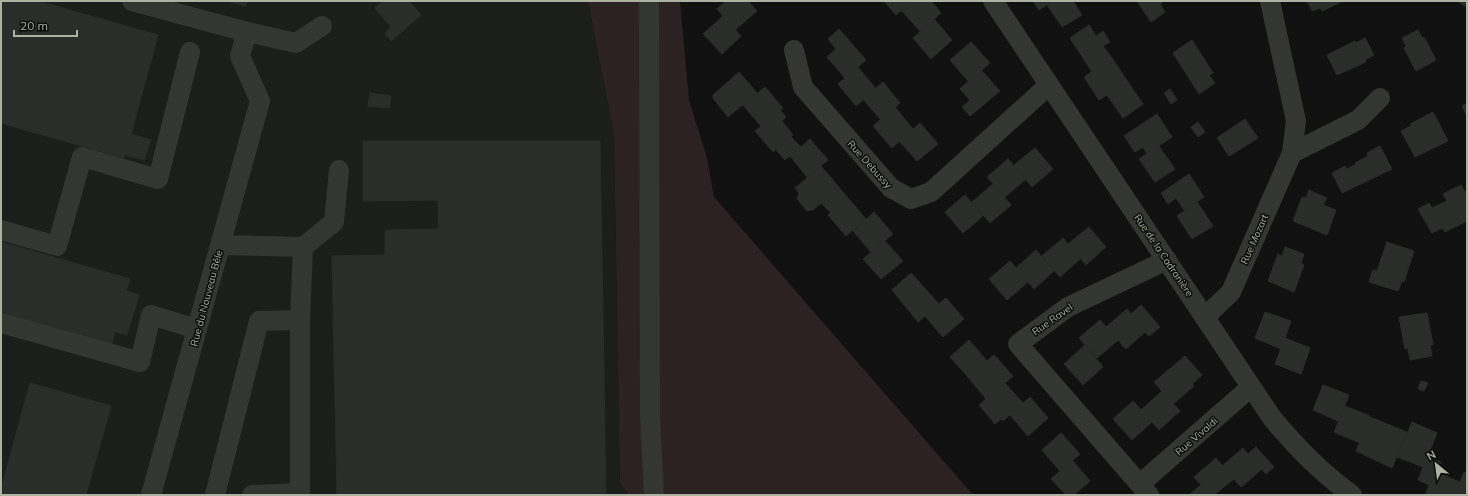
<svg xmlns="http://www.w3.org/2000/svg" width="1468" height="496" viewBox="0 0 1468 496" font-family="Mulish,sans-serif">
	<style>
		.built { fill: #1c1e1c }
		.green { fill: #2c2224 }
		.building { fill: #2b2d2a; stroke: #2b2d2a }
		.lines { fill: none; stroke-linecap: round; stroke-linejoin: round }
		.minor { stroke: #333631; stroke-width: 20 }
		.labels { text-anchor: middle; stroke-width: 3; stroke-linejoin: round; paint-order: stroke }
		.street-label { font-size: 10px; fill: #abb2a0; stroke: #0b0c0b }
	</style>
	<rect width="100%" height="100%" fill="#101110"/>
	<path class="built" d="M1 1H588L614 135 620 483 629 495H1Z"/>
	<path class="green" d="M588 1H680L689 100 707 158 714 197 973 495H629L620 483 614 135Z"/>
	<path class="building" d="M1 1H38L158 35 131 134 151 140 144 160 125 155 124 158 1 123Z
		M227 1H247L246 6Z
		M382 1H409L421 15 391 41 385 33 391 27 375 8Z
		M726 1H748L757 11 735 30 717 9Z
		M884 1H913L896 15Z
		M913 1H931L941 13 920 31 902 11Z
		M1033 1H1053L1039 10Z
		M1053 1H1073L1082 15 1062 27 1047 5Z
		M1137 1H1164L1160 4 1165 12 1151 22Z
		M1307 1H1343L1322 11 1320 8 1312 11Z
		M1458 1H1467V8Z
		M723 16 741 36 722 54 703 34Z
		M934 19 952 40 931 59 913 38Z
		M1089 25 1096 36 1103 31 1110 42 1103 46 1112 58 1092 72 1070 38Z
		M839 29 866 60 845 78 827 57 836 49 828 39Z
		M1418 30 1422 38 1424 37 1436 60 1416 71 1404 48 1406 46 1402 38Z
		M1365 38 1374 55 1365 60 1366 62 1337 75 1327 55 1355 41 1356 43Z
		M1192 40 1213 73 1209 75 1215 83 1199 94 1173 53Z
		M971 42 990 63 968 81 950 60Z
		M1112 58 1128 82 1099 100 1084 77Z
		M858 67 876 89 856 106 838 84Z
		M981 70 1000 91 970 116 962 107 970 100 960 89Z
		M739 72 757 93 728 117 713 98V95Z
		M883 82 900 103 881 120 863 99Z
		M1128 82 1143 104 1123 118 1107 95Z
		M765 87 783 108 761 126 743 105Z
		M1170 89 1177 100 1171 104 1164 93Z
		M370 93 391 96 389 108 368 106Z
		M1467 103V116L1462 106Z
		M895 107 913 129 892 148 873 126Z
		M780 110 786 117 782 121 793 135 773 152 755 131Z
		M1433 112 1448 141 1415 157 1401 131 1411 126 1410 124Z
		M1157 114 1172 137 1147 154 1143 147 1135 152 1124 136Z
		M1245 119 1258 138 1229 156 1217 138Z
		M1198 122 1205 132 1198 137 1191 127Z
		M920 123 938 144 917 161 899 141Z
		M791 137 801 147 810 139 828 160 807 177 790 156 785 160 776 150Z
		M363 141H600L606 493 517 495H337L332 256 385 255V230L439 229 438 200 363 201Z
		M1159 146 1175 169 1155 182 1139 159Z
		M1380 146 1392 169 1342 193 1332 173 1345 166 1347 169 1356 164 1355 163 1368 156 1367 153Z
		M1035 148 1053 169 1032 187 1014 165Z
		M1008 159 1026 179 1005 197 987 177Z
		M821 166 848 198 831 213 821 203 813 210 807 211 797 199 799 193 795 188Z
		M1189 174 1204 197 1184 210 1176 198 1168 204 1161 193Z
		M993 184 1011 205 990 223 972 202Z
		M1461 185 1465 192H1467V221L1445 232 1442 228 1432 233 1418 209 1429 203 1432 208 1447 201 1443 194Z
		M1309 190 1327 198 1323 205 1336 210 1327 235 1293 221 1302 197 1306 198Z
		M965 195 983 216 963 233 945 212Z
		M848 198 866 219 846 236 828 215Z
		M1197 202 1213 226 1192 239 1177 216Z
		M874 212 893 234 871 252 853 231Z
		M1089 227 1106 247 1086 265 1068 244Z
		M1063 238 1080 259 1060 277 1042 256Z
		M885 241 903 261 881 279 863 259Z
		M1 242 130 279 126 291 139 295 127 335 115 332 112 344 1 313Z
		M1387 242 1414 251 1404 282 1402 281 1398 291 1369 282 1373 270 1377 271Z
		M1285 247 1304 254 1301 263 1304 265 1294 292 1268 281 1278 254 1282 256Z
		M1036 250 1054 271 1034 289 1016 268Z
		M1010 261 1028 282 1007 300 989 279Z
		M911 273 939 304 918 322 892 290Z
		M946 298 964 319 943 337 925 316Z
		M1141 305 1160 327 1149 336 1145 332 1126 349 1106 327 1127 309 1131 314Z
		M1265 312 1291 321 1281 349 1255 338Z
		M1427 313 1433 344 1430 345 1432 356 1410 360 1408 348 1405 349 1399 317Z
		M1100 320 1118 340 1097 358 1079 338Z
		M1285 338 1310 348 1301 374 1275 364Z
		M969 340 987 361 968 377 950 357Z
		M1085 345 1103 367 1083 385 1064 364Z
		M994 355 1013 376 986 399 968 377Z
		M1185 356 1202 375 1192 384 1194 386 1173 404 1154 382Z
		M1421 381 1428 383 1424 391 1418 389Z
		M30 383 111 406 86 495H1V489Z
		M1005 383 1023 403 1003 421 1001 419 995 424 979 405Z
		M1323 385 1349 395 1338 421 1313 410Z
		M1162 391 1180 411 1159 430 1141 410Z
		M1030 397 1048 418 1028 436 1010 415Z
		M1133 401 1152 422 1132 440 1113 419Z
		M1345 406 1370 416 1360 443 1334 432Z
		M1370 417 1407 432 1392 468 1356 451Z
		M1412 422 1437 433 1423 467 1397 457Z
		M1061 433 1080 454 1060 471 1042 450Z
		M1256 447 1274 467 1266 474 1262 469 1241 487 1222 466 1243 448 1248 454Z
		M1427 457 1441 462 1438 473 1460 482 1455 495H1425L1429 485 1418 480Z
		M1216 458 1234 479 1214 495H1210L1194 477Z
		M1072 460 1090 481 1074 495H1066L1051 479Z
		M1464 472 1467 474V495H1455Z
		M1201 485 1210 495H1189Z"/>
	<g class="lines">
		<path class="minor" d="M132 1 247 32 240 56 260 101 151 495
			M649 1 650 417 654 495
			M993 1 1272 418C1296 447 1321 473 1352 495
			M247 32 296 43 322 26
			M794 50 803 87 891 188 911 199 931 192 1049 85
			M1292 153 1358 120 1380 98
			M1 230 57 246 82 157 158 179 190 52
			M220 245 303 247
			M1205 317 1231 292 1292 153 1296 121 1270 1
			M1 323 140 362 151 315 197 329
			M1140 484 1251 387
			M215 495 259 321 300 320
			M252 495 300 493V320L303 247 334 222 339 170
			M1149 495 1018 344 1068 307 1167 260"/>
	</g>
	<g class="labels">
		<g class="street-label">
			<text transform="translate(870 164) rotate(48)" y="4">Rue Debussy</text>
			<text transform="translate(1254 239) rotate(-66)" y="4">Rue Mozart</text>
			<text transform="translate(1164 255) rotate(56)" y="4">Rue de la Cadranière</text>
			<text transform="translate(206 298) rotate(-75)" y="4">Rue du Nouveau Bêle</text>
			<text transform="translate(1052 319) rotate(-35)" y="4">Rue Ravel</text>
			<text transform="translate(1196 436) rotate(-41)" y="4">Rue Vivaldi</text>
		</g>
	</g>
	<rect width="1468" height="496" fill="none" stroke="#abb2a0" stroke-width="4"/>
	<g transform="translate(1436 464) rotate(331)" stroke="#0b0c0b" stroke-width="3" paint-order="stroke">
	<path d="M0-3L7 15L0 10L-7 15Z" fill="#abb2a0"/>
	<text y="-6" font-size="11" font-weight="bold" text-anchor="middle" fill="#abb2a0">N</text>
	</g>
	<path d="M14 30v6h63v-6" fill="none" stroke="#abb2a0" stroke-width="2"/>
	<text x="20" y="30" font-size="12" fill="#abb2a0" stroke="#0b0c0b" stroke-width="3" paint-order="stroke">20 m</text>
</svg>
